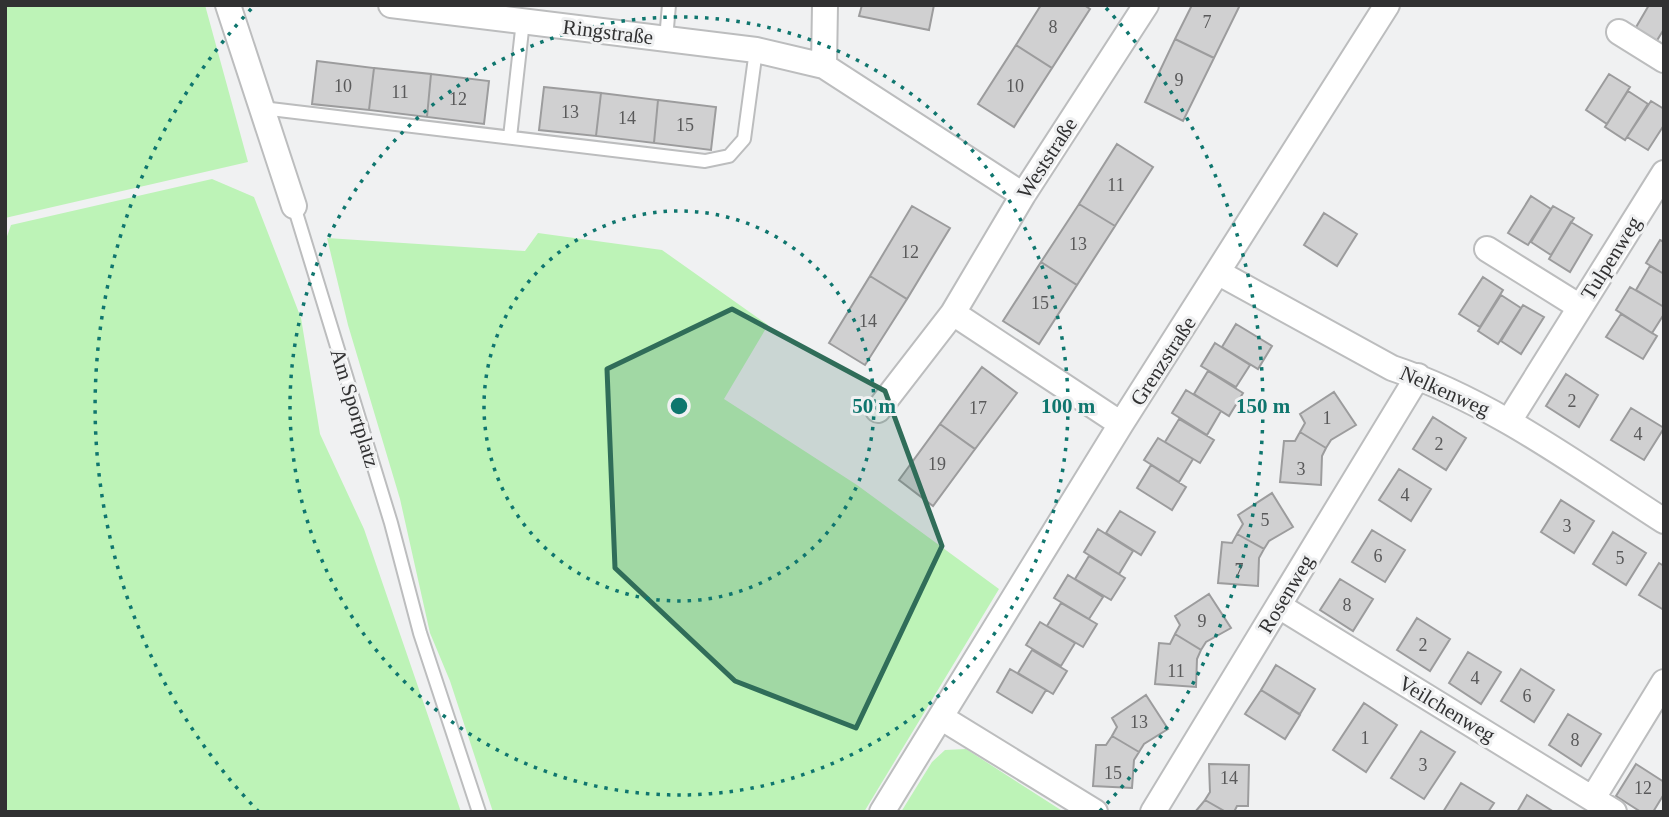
<svg xmlns="http://www.w3.org/2000/svg" width="1669" height="817" viewBox="0 0 1669 817" font-family="'Times New Roman',serif">
	<style>
		.green { fill: #bdf3b7 }
		.building { fill: #d0d0d1; stroke: #9c9c9d; stroke-width: 2 }
		.lines { fill: none; stroke-linecap: round; stroke-linejoin: round }
		.service-casing { stroke: #bcbdbe; stroke-width: 16 }
		.minor-casing { stroke: #bcbdbe; stroke-width: 28 }
		.service { stroke: #fff; stroke-width: 12 }
		.minor { stroke: #fff; stroke-width: 24 }
		.marked { fill: #306d59; fill-opacity: 0.2; stroke: #306d59; stroke-width: 5; stroke-linejoin: round }
		.ring { fill: none; stroke: #0f766e; stroke-width: 3.5; stroke-dasharray: 3.5 7 }
		.labels { text-anchor: middle; stroke-width: 6; stroke-linejoin: round; paint-order: stroke }
		.number-label { font-size: 18px; fill: #59595a }
		.street-label { font-size: 21px; fill: #313132; stroke: #f0f1f2 }
		.centre { fill: #0f766e; stroke: #f0f1f2; stroke-width: 3.5 }
		.ring-label { font-size: 21px; text-anchor: middle; font-weight: bold; fill: #0f766e; stroke: #f0f1f2; stroke-width: 6; stroke-linejoin: round; paint-order: stroke }
	</style>
	<rect width="100%" height="100%" fill="#f0f1f2"/>
	<path class="green" d="M5 5H205L248 162 5 218Z
		M212 179 254 197 301 318 320 434 364 529 461 812H5V242L11 225Z
		M538 233 662 250 768 325 724 399 857 485 999 589 864 812H493L450 681 430 633 400 499 348 325 327 238 525 251Z
		M966 749 1064 812H901L932 762 945 750Z"/>
	<path class="building" d="M862 5H934L929 30 859 16Z
		M1041 5H1084L1090 9 1052 68 1016 45Z
		M1192 5H1240L1214 58 1175 39Z
		M1649 5H1664V29L1656 42 1635 29Z
		M1175 39 1214 58 1183 121 1145 102Z
		M1016 45 1052 68 1014 127 978 104Z
		M317 61 374 68 369 110 312 104Z
		M374 68 431 74 427 117 369 110Z
		M431 74 489 81 484 124 427 117Z
		M1609 74 1630 87 1607 124 1586 110Z
		M544 87 601 93 596 136 539 130Z
		M1628 91 1648 104 1625 140 1605 127Z
		M601 93 658 100 654 143 596 136Z
		M658 100 716 107 711 150 654 143Z
		M1651 101 1664 109V125L1648 150 1627 137Z
		M1117 144 1153 167 1115 226 1079 204Z
		M1531 196 1551 209 1528 245 1508 233Z
		M1079 204 1115 226 1077 285 1041 262Z
		M912 206 950 228 907 299 870 276Z
		M1553 206 1574 218 1551 255 1531 242Z
		M1324 213 1357 234 1337 266 1304 245Z
		M1571 222 1592 235 1570 272 1549 259Z
		M1660 240 1664 242V274L1646 263Z
		M1041 262 1077 285 1039 344 1003 321Z
		M1650 266 1664 274V307L1636 290Z
		M870 276 907 299 865 365 829 343Z
		M1483 277 1503 290 1480 327 1459 314Z
		M1630 287 1664 307V314L1652 333 1616 310Z
		M1501 295 1521 308 1498 344 1478 331Z
		M1523 305 1544 317 1521 354 1501 341Z
		M1621 314 1657 336 1643 359 1606 337Z
		M1236 324 1272 346 1258 369 1222 347Z
		M1215 343 1250 365 1236 387 1201 366Z
		M982 367 1017 393 975 449 940 424Z
		M1208 371 1243 393 1229 416 1194 394Z
		M1566 374 1598 395 1579 427 1546 406Z
		M1186 390 1221 411 1207 435 1172 413Z
		M1334 392 1356 425 1331 440 1326 448 1300 432 1305 423 1300 414Z
		M1631 408 1664 428 1644 460 1611 440Z
		M1433 417 1466 438 1446 470 1413 449Z
		M1179 419 1214 440 1200 463 1165 442Z
		M940 424 975 449 933 506 899 480Z
		M1300 432 1326 448 1322 456 1321 485 1280 482 1284 441H1295Z
		M1158 438 1193 459 1179 482 1144 460Z
		M1151 465 1186 487 1172 510 1137 488Z
		M1399 469 1431 489 1411 521 1379 500Z
		M1272 493 1293 527 1269 541 1264 549 1237 534 1243 524 1238 515Z
		M1561 500 1594 521 1574 553 1541 532Z
		M1120 511 1155 532 1141 555 1106 533Z
		M1098 529 1133 551 1119 574 1084 552Z
		M1372 530 1405 550 1385 582 1352 562Z
		M1613 532 1646 553 1626 585 1593 564Z
		M1237 534 1264 549 1259 558 1258 586 1218 583 1222 542 1232 543Z
		M1089 556 1125 578 1111 600 1075 579Z
		M1659 563 1664 566V610L1639 595Z
		M1068 575 1103 597 1089 619 1054 598Z
		M1340 579 1373 599 1353 631 1320 610Z
		M1209 594 1231 628 1206 642 1201 650 1175 634 1180 625 1175 616Z
		M1061 603 1097 624 1083 647 1047 626Z
		M1417 618 1450 639 1430 671 1397 650Z
		M1040 622 1075 643 1061 666 1026 645Z
		M1175 634 1201 650 1197 659 1196 687 1155 684 1159 643 1170 644Z
		M1032 650 1067 671 1053 694 1018 673Z
		M1468 652 1501 672 1481 704 1449 683Z
		M1276 665 1315 689 1300 714 1261 690Z
		M1010 669 1046 690 1032 713 997 692Z
		M1521 669 1554 690 1534 722 1501 701Z
		M1261 690 1300 715 1285 739 1245 714Z
		M1146 695 1168 729 1144 744 1139 752 1112 736 1117 727 1112 718Z
		M1364 703 1397 725 1366 772 1333 750Z
		M1568 714 1601 734 1581 766 1549 745Z
		M1421 731 1455 752 1424 799 1391 778Z
		M1112 736 1139 752 1134 760 1132 788 1093 786 1096 745H1106Z
		M1209 764 1249 765 1248 806H1237L1234 812H1226L1205 800 1210 792Z
		M1636 764 1664 782V794L1653 812H1641L1616 796Z
		M1461 783 1494 803 1488 812H1443Z
		M1527 795 1554 812H1517Z
		M1205 800 1226 812H1195Z"/>
	<g class="lines">
		<g class="service-casing">
			<path id="service" d="M666 39 669 5
				M262 108 705 161 729 156 744 139 756 50
				M510 137 523 21
				M294 206 391 523 420 633 479 812"/>
		</g>
		<g class="minor-casing">
			<path id="minor" d="M228 5 294 206
				M391 5 756 50 824 66 1023 195
				M1619 32 1664 60
				M824 66 825 5
				M1487 249 1580 307
				M1219 273 1392 368C1491 401 1577 465 1664 521
				M953 313 1121 424
				M878 410 953 313 1023 195 1146 5
				M1509 421 1664 173
				M1279 606 1614 812
				M942 718 1095 812
				M1593 798 1664 682
				M882 812 1121 424 1387 5
				M1153 812 1418 376"/>
		</g>
		<use href="#service" class="service"/>
		<use href="#minor" class="minor"/>
	</g>
	<path class="marked" d="M732 309 885 391 942 546 856 728 735 681 615 568 607 369Z"/>
	<g class="ring">
		<circle cx="679" cy="406" r="195"/>
		<circle cx="679" cy="406" r="389"/>
		<path d="M259 812A584 584 0 0 1 252 8M1106 8A584 584 0 0 1 1099 812"/>
	</g>
	<g class="labels">
		<g class="number-label">
			<text x="1207" y="28">7</text>
			<text x="1053" y="33">8</text>
			<text x="1179" y="86">9</text>
			<text x="343" y="92">10</text>
			<text x="1015" y="92">10</text>
			<text x="400" y="98">11</text>
			<text x="458" y="105">12</text>
			<text x="570" y="118">13</text>
			<text x="627" y="124">14</text>
			<text x="685" y="131">15</text>
			<text x="1116" y="191">11</text>
			<text x="1078" y="250">13</text>
			<text x="910" y="258">12</text>
			<text x="1040" y="309">15</text>
			<text x="868" y="327">14</text>
			<text x="1572" y="407">2</text>
			<text x="978" y="414">17</text>
			<text x="1327" y="424">1</text>
			<text x="1638" y="440">4</text>
			<text x="1439" y="450">2</text>
			<text x="937" y="470">19</text>
			<text x="1301" y="475">3</text>
			<text x="1405" y="501">4</text>
			<text x="1265" y="526">5</text>
			<text x="1567" y="532">3</text>
			<text x="1378" y="562">6</text>
			<text x="1620" y="564">5</text>
			<text x="1239" y="576">7</text>
			<text x="1347" y="611">8</text>
			<text x="1202" y="627">9</text>
			<text x="1423" y="651">2</text>
			<text x="1176" y="677">11</text>
			<text x="1475" y="684">4</text>
			<text x="1527" y="702">6</text>
			<text x="1139" y="728">13</text>
			<text x="1365" y="744">1</text>
			<text x="1575" y="746">8</text>
			<text x="1423" y="771">3</text>
			<text x="1113" y="779">15</text>
			<text x="1229" y="784">14</text>
			<text x="1643" y="794">12</text>
		</g>
		<g class="street-label">
			<text transform="translate(608 32) rotate(7)" y="7">Ringstraße</text>
			<text transform="translate(1047 158) rotate(-57)" y="7">Weststraße</text>
			<text transform="translate(1611 258) rotate(-58)" y="7">Tulpenweg</text>
			<text transform="translate(1163 361) rotate(-57)" y="7">Grenzstraße</text>
			<text transform="translate(1445 391) rotate(24)" y="7">Nelkenweg</text>
			<text transform="translate(355 408) rotate(73)" y="7">Am Sportplatz</text>
			<text transform="translate(1286 594) rotate(-59)" y="7">Rosenweg</text>
			<text transform="translate(1447 709) rotate(31)" y="7">Veilchenweg</text>
		</g>
	</g>
	<circle cx="679" cy="406" r="10" class="centre"/>
	<g class="ring-label">
		<text x="874" y="413">50 m</text>
		<text x="1068" y="413">100 m</text>
		<text x="1263" y="413">150 m</text>
	</g>
	<rect width="1669" height="817" fill="none" stroke="#313132" stroke-width="14"/>
</svg>
